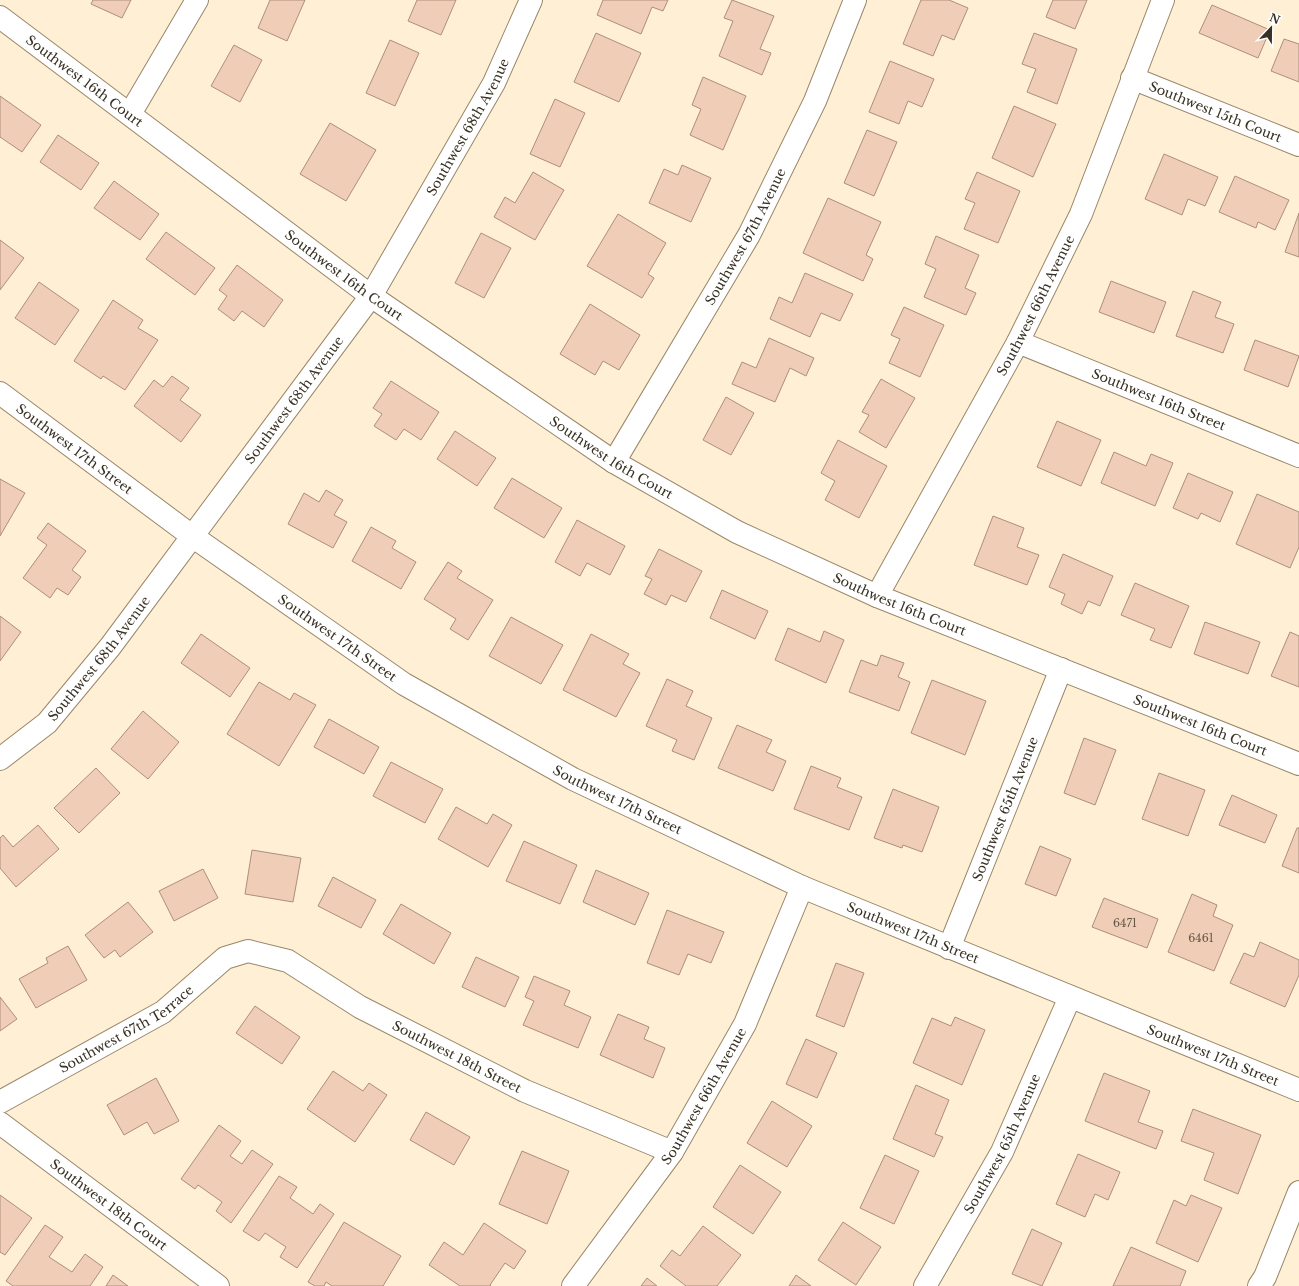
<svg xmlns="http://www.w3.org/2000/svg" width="1299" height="1286" viewBox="0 0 1299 1286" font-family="'Libre Baskerville',serif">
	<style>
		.building { fill: #f0cdb7; stroke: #ae8e7a }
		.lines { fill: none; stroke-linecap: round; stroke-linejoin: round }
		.minor-casing { stroke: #998769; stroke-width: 24 }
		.minor { stroke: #fff; stroke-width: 22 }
		.labels { text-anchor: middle; stroke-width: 3.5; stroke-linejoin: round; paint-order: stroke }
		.number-label { font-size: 11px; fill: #655748 }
		.street-label { font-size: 13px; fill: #373023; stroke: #fff }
	</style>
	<rect width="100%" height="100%" fill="#ffefd4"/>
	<path class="building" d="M93 0H131L122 18 91 4Z
		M270 0H305L287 41 258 28Z
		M417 0H456L441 35 408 21Z
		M603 0H668L663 11 652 7 641 34 597 15Z
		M732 0 774 16 760 49 771 53 762 75 719 56 733 21 724 18Z
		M921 0H949L968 8 954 40 942 35 933 56 903 44Z
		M1053 0H1087L1075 29 1046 17Z
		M1212 5 1270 30 1258 58 1199 33Z
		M596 33 641 53 619 102 574 82Z
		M1034 33 1077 49 1057 104 1027 92 1036 69 1022 64Z
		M1284 39 1299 44V82L1271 71Z
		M390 40 419 53 395 106 366 93Z
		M234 45 262 60 240 102 211 86Z
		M890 61 934 79 922 107 908 101 899 124 869 112Z
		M703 77 746 96 723 150 690 135 701 109 692 105Z
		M0 96 41 125 22 152 0 137Z
		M555 99 585 113 560 167 530 154Z
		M1014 106 1056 124 1033 177 992 158Z
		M330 123 376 150 346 201 300 174Z
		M867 130 897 142 874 196 844 183Z
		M58 135 99 163 81 190 40 162Z
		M1164 154 1218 177 1205 206 1188 199 1182 215 1145 199Z
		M682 165 711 178 691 222 649 203 664 169 678 175Z
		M533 172 564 190 535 240 494 217 505 197 515 203Z
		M977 172 1020 191 998 243 964 229 975 203 965 199Z
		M1235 176 1289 200 1275 230 1258 222 1256 228 1219 212Z
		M114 181 159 214 140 240 94 208Z
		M828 198 881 222 866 255 873 259 863 281 803 253Z
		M1299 213V257L1285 252Z
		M618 214 666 243 648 274 654 278 642 298 587 266Z
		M166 232 215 268 195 295 146 259Z
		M481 233 511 248 484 298 455 283Z
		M936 236 979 255 965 288 976 293 966 315 924 297 936 269 925 264Z
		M0 240 24 258 0 290Z
		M237 265 283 300 264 327 242 311 234 321 218 309 227 296 219 290Z
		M805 273 853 294 840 321 821 313 810 337 770 319 779 297 792 303Z
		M1111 281 1166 302 1154 333 1099 312Z
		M39 282 79 310 55 345 15 318Z
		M1193 291 1221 302 1215 317 1234 324 1223 353 1176 336Z
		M113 300 143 320 138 328 158 340 125 390 103 376 101 379 74 361Z
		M590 304 640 335 619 370 603 361 595 375 560 354Z
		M904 307 944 325 920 377 889 363 900 339 891 335Z
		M769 338 814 358 806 376 790 368 775 402 732 384 742 362 756 368Z
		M1255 340 1299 356 1288 387 1244 370Z
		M172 376 189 388 180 400 201 415 181 442 134 406 154 380 163 387Z
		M881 379 915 398 886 448 859 432 869 415 862 412Z
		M391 381 439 412 421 440 404 429 396 440 374 426 382 414 373 408Z
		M726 397 754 413 731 455 703 440Z
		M1057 421 1101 440 1081 486 1037 467Z
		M455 431 496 458 477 486 437 459Z
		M838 440 887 466 859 518 825 500 835 481 821 473Z
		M1114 452 1146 466 1151 454 1173 463 1155 506 1101 483Z
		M1188 473 1233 492 1220 522 1201 513 1198 519 1173 508Z
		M512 478 562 508 544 538 494 508Z
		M0 479 25 493 0 536Z
		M326 490 343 500 334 515 347 522 333 548 288 524 304 493 319 502Z
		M1257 494 1299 512V547L1290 568 1236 544Z
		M993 516 1024 528 1017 547 1039 555 1027 585 974 565Z
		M577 520 625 546 610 575 587 563 580 576 555 562Z
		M48 523 86 551 72 570 81 577 68 595 57 588 50 598 23 578 47 545 37 538Z
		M371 527 396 541 392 548 416 562 401 589 352 561Z
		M659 549 702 571 686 602 671 595 666 605 644 594 652 579 645 576Z
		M1063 554 1113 576 1100 606 1088 601 1082 614 1061 604 1065 594 1049 587Z
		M448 562 462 571 457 578 493 600 468 640 450 629 456 619 424 599Z
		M1135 583 1189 606 1171 648 1150 640 1155 629 1121 615Z
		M722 590 768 611 755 639 710 618Z
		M0 616 21 632 0 661Z
		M511 617 563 645 541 684 489 656Z
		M1205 622 1260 642 1248 674 1194 654Z
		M788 628 820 642 824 631 844 640 826 683 775 660Z
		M1290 632 1299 636V687L1271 676Z
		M201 634 250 668 230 697 181 663Z
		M591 634 629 654 623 664 640 673 616 717 563 690Z
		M881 655 904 663 898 677 910 682 899 711 849 692 861 660 877 666Z
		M667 679 693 691 686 706 712 718 694 760 672 751 677 740 646 726Z
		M932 680 986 701 965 755 911 733Z
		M259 682 290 700 294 693 316 705 279 766 227 734Z
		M143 711 179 742 148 779 111 749Z
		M329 719 379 747 364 774 314 747Z
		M737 725 772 740 766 752 786 761 773 791 718 768Z
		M1084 738 1116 750 1095 805 1064 793Z
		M391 762 443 789 425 823 373 796Z
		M811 766 841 778 837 787 862 797 849 830 794 809Z
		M96 768 120 793 79 833 54 808Z
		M1159 773 1205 790 1188 836 1142 819Z
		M893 789 939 807 922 852 903 845 902 848 874 838Z
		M1232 795 1277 815 1265 843 1219 825Z
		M456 807 487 824 493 814 512 825 488 867 438 839Z
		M38 825 59 849 16 887 0 868V838L3 835 13 847Z
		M1297 828H1299V873L1282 866Z
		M524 841 577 865 560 904 506 881Z
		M1040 846 1071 859 1056 896 1025 884Z
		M252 850 301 858 293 902 245 894Z
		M203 869 218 898 174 921 159 891Z
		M596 870 649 893 635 925 583 902Z
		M333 877 376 900 361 928 318 906Z
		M1192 894 1217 905 1213 916 1233 925 1214 971 1168 952Z
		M1104 898 1158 919 1147 948 1092 927Z
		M128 902 153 932 120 957 115 950 104 958 85 935Z
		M401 904 451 933 434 964 383 934Z
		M667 910 724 932 711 963 688 954 679 975 647 963Z
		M1260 942 1299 960V975L1285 1007 1230 983 1244 953 1254 957Z
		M68 946 87 980 36 1008 19 979 48 963 46 958Z
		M476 957 519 977 505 1007 462 987Z
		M836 963 864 973 844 1027 816 1016Z
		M534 976 570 991 564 1005 591 1017 578 1048 523 1025 534 1001 525 997Z
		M0 997 17 1019 0 1031Z
		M255 1006 300 1037 282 1064 236 1033Z
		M618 1014 649 1027 644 1039 665 1048 653 1078 600 1055Z
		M955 1017 985 1030 962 1085 913 1063 932 1018 951 1026Z
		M806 1039 837 1053 817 1098 786 1084Z
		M333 1071 363 1091 369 1083 387 1095 355 1142 307 1109Z
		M1104 1073 1150 1091 1138 1122 1163 1131 1156 1149 1085 1121Z
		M156 1078 179 1121 154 1134 147 1122 124 1135 107 1105Z
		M916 1085 949 1100 935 1134 943 1137 934 1157 893 1139Z
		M772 1101 812 1126 787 1167 747 1143Z
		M1193 1109 1261 1135 1238 1194 1204 1180 1214 1153 1181 1141Z
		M426 1112 470 1137 454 1165 410 1140Z
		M219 1125 241 1141 230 1156 242 1164 252 1150 273 1164 231 1223 216 1211 222 1202 198 1185 195 1189 181 1179Z
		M522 1151 569 1171 547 1224 499 1204Z
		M1078 1154 1120 1172 1108 1200 1095 1194 1085 1217 1056 1204Z
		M885 1155 919 1171 894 1224 860 1208Z
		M740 1165 781 1192 753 1234 713 1207Z
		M279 1176 297 1187 290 1198 313 1214 320 1204 334 1214 297 1268 280 1257 286 1247 265 1233 259 1241 243 1231Z
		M0 1195 32 1218 5 1255 0 1252Z
		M1191 1195 1222 1208 1198 1262 1156 1243 1174 1200 1186 1206Z
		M344 1222 401 1256 383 1286H332L326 1282 324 1286H315L308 1282Z
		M843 1222 881 1247 856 1285 818 1260Z
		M484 1223 526 1251 514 1269 505 1263 490 1285 491 1286H460L429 1265 444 1242 463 1255Z
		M45 1225 63 1237 49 1257 72 1272 85 1254 103 1267 90 1286H13L6 1281Z
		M703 1226 741 1255 717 1286H686L660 1266 672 1250 680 1256Z
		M1032 1229 1062 1243 1042 1286 1012 1274Z
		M1131 1247 1186 1271 1180 1286H1113Z
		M113 1275 128 1286H106Z
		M796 1275 811 1286H789Z
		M647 1278 657 1286H641Z"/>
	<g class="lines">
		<g class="minor-casing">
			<g id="minor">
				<path id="s1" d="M0 17 371 296 614 462 737 532 877 596 1299 764"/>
				<path id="s2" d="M1132 78 1299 145"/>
				<path d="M130 114 197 0"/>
				<path id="s3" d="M1018 342 1299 456"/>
				<path id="s4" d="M0 393 192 536 404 684 573 779 802 887 1299 1090"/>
				<path id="s5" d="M614 462 749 235 815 101 855 0"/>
				<path id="s6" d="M877 596 1018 342 1081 214 1163 0"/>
				<path id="s7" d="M0 759 47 723 110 647 371 296 494 83 531 0"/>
				<path id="s8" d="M949 948 1061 669"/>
				<path id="s9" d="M0 1102 163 1012 225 958 248 951 288 961 360 1007 525 1091 672 1152"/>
				<path id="s10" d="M0 1123 218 1286"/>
				<path id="s11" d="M573 1286 672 1152 745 1024 802 887"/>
				<path id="s12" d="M925 1286 1002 1152 1070 997"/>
				<path d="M1259 1286 1265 1277 1299 1192"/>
			</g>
		</g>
		<use href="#minor" class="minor"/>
	</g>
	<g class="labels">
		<g class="number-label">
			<text x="1125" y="927">6471</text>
			<text x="1201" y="942">6461</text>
		</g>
		<g class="street-label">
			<text dy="5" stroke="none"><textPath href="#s1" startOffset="106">Southwest 16th Court</textPath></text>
			<text dy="5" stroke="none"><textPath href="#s2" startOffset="90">Southwest 15th Court</textPath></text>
			<text dy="5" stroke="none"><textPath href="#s7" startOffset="790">Southwest 68th Avenue</textPath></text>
			<text dy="5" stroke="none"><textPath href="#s5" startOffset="261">Southwest 67th Avenue</textPath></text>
			<text dy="5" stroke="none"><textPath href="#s1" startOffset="430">Southwest 16th Court</textPath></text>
			<text dy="5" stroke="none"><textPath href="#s6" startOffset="331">Southwest 66th Avenue</textPath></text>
			<text dy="5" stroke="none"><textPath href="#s3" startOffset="152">Southwest 16th Street</textPath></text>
			<text dy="5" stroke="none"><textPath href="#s7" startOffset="466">Southwest 68th Avenue</textPath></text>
			<text dy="5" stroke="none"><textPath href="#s4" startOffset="93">Southwest 17th Street</textPath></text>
			<text dy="5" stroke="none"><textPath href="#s1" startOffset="754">Southwest 16th Court</textPath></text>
			<text dy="5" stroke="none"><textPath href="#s1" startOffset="1078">Southwest 16th Court</textPath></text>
			<text dy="5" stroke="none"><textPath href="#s4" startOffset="417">Southwest 17th Street</textPath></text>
			<text dy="5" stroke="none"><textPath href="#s7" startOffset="142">Southwest 68th Avenue</textPath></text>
			<text dy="5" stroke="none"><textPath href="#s1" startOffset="1402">Southwest 16th Court</textPath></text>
			<text dy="5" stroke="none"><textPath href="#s4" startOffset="741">Southwest 17th Street</textPath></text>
			<text dy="5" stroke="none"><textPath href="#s8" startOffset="150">Southwest 65th Avenue</textPath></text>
			<text dy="5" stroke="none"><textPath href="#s4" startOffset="1065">Southwest 17th Street</textPath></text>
			<text dy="5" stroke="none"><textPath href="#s9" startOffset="146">Southwest 67th Terrace</textPath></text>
			<text dy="5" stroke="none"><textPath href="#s4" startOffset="1389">Southwest 17th Street</textPath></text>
			<text dy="5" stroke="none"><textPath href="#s9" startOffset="528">Southwest 18th Street</textPath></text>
			<text dy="5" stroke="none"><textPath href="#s11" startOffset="231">Southwest 66th Avenue</textPath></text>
			<text dy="5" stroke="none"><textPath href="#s12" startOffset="162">Southwest 65th Avenue</textPath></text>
			<text dy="5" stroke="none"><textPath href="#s10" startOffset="136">Southwest 18th Court</textPath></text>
		</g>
	</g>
	<g transform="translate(1271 28) rotate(22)" stroke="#ffffff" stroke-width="3" paint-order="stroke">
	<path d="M0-3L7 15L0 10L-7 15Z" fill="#373023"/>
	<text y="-6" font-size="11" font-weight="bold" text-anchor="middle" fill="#373023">N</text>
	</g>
</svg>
